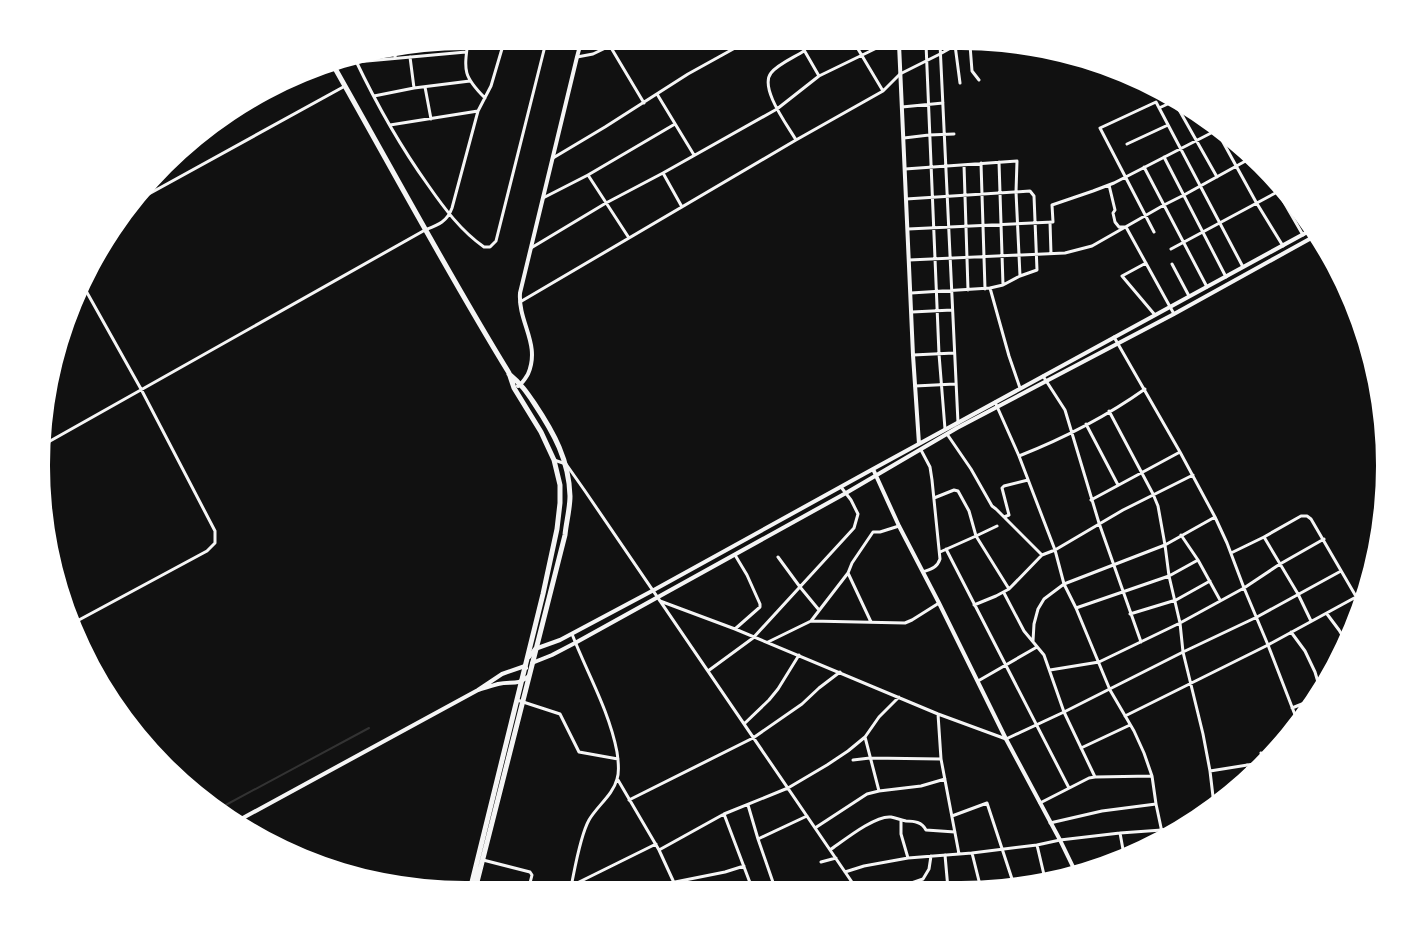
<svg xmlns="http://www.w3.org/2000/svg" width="1426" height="931" viewBox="0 0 1426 931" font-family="'Noto Sans',sans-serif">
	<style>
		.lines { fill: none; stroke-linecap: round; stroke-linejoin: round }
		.stream { stroke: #333; stroke-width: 2 }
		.minor { stroke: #f5f5f5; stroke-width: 3 }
		.tertiary { stroke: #f5f5f5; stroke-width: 4 }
		.primary { stroke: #f5f5f5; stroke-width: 5 }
	</style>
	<rect width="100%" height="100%" fill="#111"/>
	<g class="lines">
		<path class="stream" d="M222 807 369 728"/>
		<path class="minor" d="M468 41C464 71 463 76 485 98
			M800 43 819 76
			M855 44 883 91
			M926 44 939 354 945 429
			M940 44 958 423
			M955 45 960 83
			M970 45 972 71 979 80
			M610 46 644 103
			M395 53V58
			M410 57 414 88
			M577 57 593 54 618 42
			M355 59C376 103 400 146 428 185 444 208 461 231 484 247H490L496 241 546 42
			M356 62 466 52
			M425 87 431 119
			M657 94 694 155
			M374 96 414 88 470 81
			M902 107 943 103
			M1159 108 1170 103
			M1178 108 1217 177
			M390 125 478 111
			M1218 133 1256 202 1283 246
			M904 138 929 135 954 134
			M796 140C788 126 759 88 771 73 778 64 795 57 804 51
			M1127 144 1168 125
			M1164 157 1226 277
			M553 158 605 127 688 74 735 48 740 43
			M999 162 1003 285
			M981 163 985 289
			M964 165 968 290
			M1144 167 1207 287
			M905 169 1017 161 1016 192 1020 276
			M663 173 682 207
			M588 175 629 238
			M1270 178 1303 235
			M1109 185 1115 210 1113 213 1115 222 1119 227H1126L1174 314
			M543 198 588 175 675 124
			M906 199 1030 191 1034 196 1037 270 1020 276 1003 285 990 288 911 293
			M136 201 345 86
			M1050 222 1051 254
			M908 229 1053 222 1052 205 1093 191 1114 183 1215 131
			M1154 232 1100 128 1156 102 1243 267
			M531 248 606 203 663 173 777 109 819 76 885 44
			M1171 249 1281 190
			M909 260 1065 253 1092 246 1164 205 1184 195 1251 158
			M1146 263 1122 276 1155 315
			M1172 264 1189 296
			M990 288 1009 356 1020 388
			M520 302 796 140 883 91 900 74 940 54 956 45
			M912 312 952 310
			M1114 337 1180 452 1215 517 1227 543 1244 588 1268 645 1297 720
			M913 355 954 353
			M1043 376 1065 410 1099 523 1141 642
			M915 386 955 384
			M995 402 1019 456 1055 550 1064 584 1076 608 1110 690 1134 731 1144 753 1152 776 1156 804 1163 837
			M1109 411 1153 494 1158 506 1165 545 1169 576 1180 623 1183 652 1203 734 1210 771 1214 805
			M1086 424 1118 485
			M947 434 971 469 992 506 996 509 1042 555
			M43 445 425 230C438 225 447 222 452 208L478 111 491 86 504 42
			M921 450 930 467 932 480 940 559C937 568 931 569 923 572
			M1019 456C1062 439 1107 416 1145 389
			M554 460 566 464 585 491 856 888
			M934 498 954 490 958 491 969 511 976 536 1009 589
			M1091 500 1180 452
			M1004 517 1009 515 1002 488 1004 486 1028 480
			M1181 535 1198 560 1220 600
			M1264 537 1298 594 1311 621
			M946 549 1069 788
			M940 552 976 536 997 526
			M1231 553 1264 537 1301 516H1307L1311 519 1361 605
			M735 555 747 575 760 604V607L735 629
			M778 557 800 587 819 610
			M848 573 871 622
			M1004 593 1024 631 1044 655 1064 712 1095 777
			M660 601 735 629 938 714 1006 739 1064 712 1183 652 1257 617 1341 571
			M974 605 996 596 1009 589 1042 555 1055 550 1123 510 1193 475
			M1076 608 1169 576 1198 560
			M1130 614 1176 600 1210 581
			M1327 614 1339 630 1345 640
			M77 621 207 551 215 543V531L141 389 85 289
			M811 621 848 573 852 563 873 532H880L899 526
			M1291 632 1305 651 1315 672 1320 689
			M1033 641 1034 624 1038 609 1044 599 1064 584 1165 545 1215 517
			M768 642 811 621 905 623 912 620 939 603
			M1050 670 1099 662 1180 623 1244 588 1280 564 1324 539
			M708 671 753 638 854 528 858 514 851 500 841 487
			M978 681 1037 647
			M517 700 560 714 579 752 618 759
			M1292 708 1312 700
			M938 714 941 759 959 854
			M1125 716 1268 645 1356 597
			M744 724 769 700 778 689 799 655
			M865 737 879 791
			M1081 748 1130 725
			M1261 753 1264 760
			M853 760 870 758 941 759
			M1247 765 1249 774
			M1210 771 1260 763
			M618 780 659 850 676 887
			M629 800 753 738 802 704 819 688 840 672
			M1040 803 1089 778 1095 777 1152 776
			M748 805 758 839 775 888
			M724 814 752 888
			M952 816 987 803 1014 885
			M901 820V834L908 858
			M1050 823 1102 811 1156 804
			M815 828 867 794 879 791 921 786 945 779
			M1120 833 1124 855
			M758 839 807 816
			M1037 845 1045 879
			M659 850 724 814 788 788 827 765 848 751 865 737 879 717 899 697
			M830 850C843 841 875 815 891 817 896 818 901 820 906 821 914 821 922 822 926 830L955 832
			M972 853 981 889
			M945 855 948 889
			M483 860 530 872 532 875 529 887
			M821 862 836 858
			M845 872 864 866 908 858 972 853 1037 845 1060 840 1120 833 1176 829
			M675 882 725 872 744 866
			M571 886 656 844
			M571 887C575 868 580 836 589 820 597 806 613 795 617 779 620 771 618 760 617 752 609 710 587 673 572 634
			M727 888 750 882
			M846 888 854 885
			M897 888 923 879 929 869 931 856"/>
		<path class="tertiary" d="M899 44 913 355 919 444
			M518 386C523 383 525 379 528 374 541 344 518 323 520 293L577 57 581 42
			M873 469 899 526 939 603 1006 739 1060 840 1076 873
			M529 657 535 649 560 640 652 591 873 469 1311 230
			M532 663 552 655 575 643 846 493 957 428 1174 314 1315 236
			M478 690C484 688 491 686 498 684 512 681 517 686 529 676
			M241 819 478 690 502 674 525 666 526 668"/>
		<path class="primary" d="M332 63C391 167 447 272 509 373L514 388 541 432 554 460 560 485V503L557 529 543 594 471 886
			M476 886 565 535C566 523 570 509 570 496 569 460 554 433 534 403 526 391 521 384 509 374"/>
	</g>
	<path d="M0 0H1426V931H0ZM465 50H961A415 415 0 0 1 1376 465V466A415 415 0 0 1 961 881H465A415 415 0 0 1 50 466V465A415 415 0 0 1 465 50Z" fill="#fff" fill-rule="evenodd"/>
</svg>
